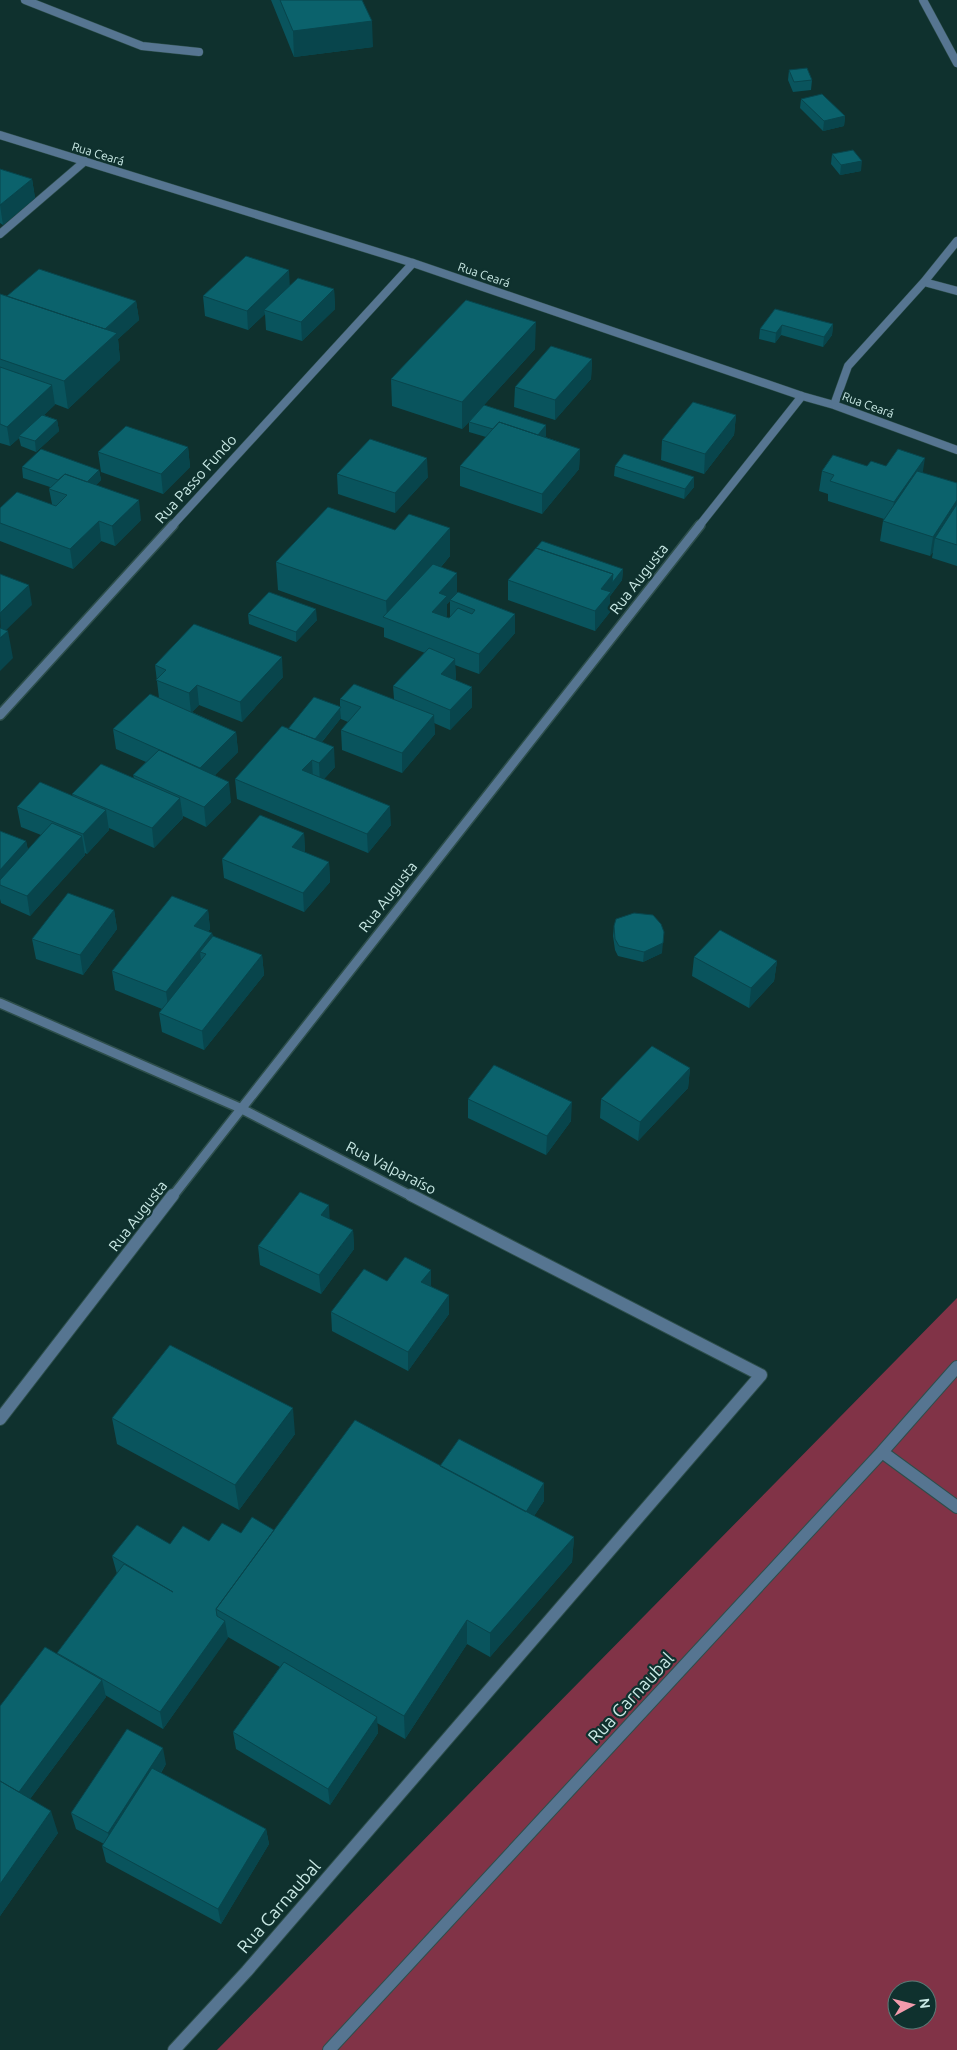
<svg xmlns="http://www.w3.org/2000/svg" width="957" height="2050" viewBox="0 0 957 2050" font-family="Ubuntu,sans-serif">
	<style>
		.green { fill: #813347; fill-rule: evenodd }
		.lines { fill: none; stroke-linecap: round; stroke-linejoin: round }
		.service-casing { stroke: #2d4e4b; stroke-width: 9 }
		.minor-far2-casing { stroke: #2d4e4b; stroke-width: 9 }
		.minor-far1-casing { stroke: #2d4e4b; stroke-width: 12 }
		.minor-casing { stroke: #2d4e4b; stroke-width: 14 }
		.service { stroke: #567591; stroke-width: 8 }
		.minor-far2 { stroke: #567591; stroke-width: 8 }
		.minor-far1 { stroke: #567591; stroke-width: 9 }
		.minor { stroke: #567591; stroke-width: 12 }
		.wall { fill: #09545d; fill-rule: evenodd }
		.shaded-wall { fill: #08454c }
		.building { fill: #0b626c; stroke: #08454c }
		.labels { text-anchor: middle; stroke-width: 4.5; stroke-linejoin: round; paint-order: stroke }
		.far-street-label { font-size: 12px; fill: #c9e9e5; stroke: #0f312e }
		.street-label { font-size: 15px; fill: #c9e9e5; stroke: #0f312e }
		.near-street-label { font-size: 18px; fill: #c9e9e5; stroke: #0f312e }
	</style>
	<rect width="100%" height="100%" fill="#0f312e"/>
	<path class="green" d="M957 1298V2050H217ZM897 1990H927V2020H897Z"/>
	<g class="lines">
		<g class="service-casing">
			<path id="service" d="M25 0 142 46 199 52
				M923 0 957 63"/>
		</g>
		<g class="minor-far2-casing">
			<path id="minor-far2" d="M0 135 413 263 802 396 834 405 957 450
				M0 234 85 161
				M924 282 957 291
				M834 405 848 366 924 282 957 241
				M172 526 413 263
				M699 526 802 396"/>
		</g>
		<g class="minor-far1-casing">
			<path id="minor-far1" d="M0 715 173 525
				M0 1003 240 1108 413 1197
				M172 1197 700 525"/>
		</g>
		<g class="minor-casing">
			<path id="minor" d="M0 1419 173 1195
				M882 1452 957 1507
				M174 2050 247 1971 761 1375 411 1195
				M329 2050 882 1452 957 1367"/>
		</g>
		<use href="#service" class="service"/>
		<use href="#minor-far2" class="minor-far2"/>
		<use href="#minor-far1" class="minor-far1"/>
		<use href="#minor" class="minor"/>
	</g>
	<path class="wall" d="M271 0H362L373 47 294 57Z
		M789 70 812 80 811 90 793 92 788 80Z
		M801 99 845 116 844 126 823 131 800 108Z
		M832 154 861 171 840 175 831 164Z
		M0 169 32 179 35 198 3 225 0 223Z
		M290 285 334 289 335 309 302 341 266 330 265 314 248 330 205 316 203 296Z
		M0 294 7 296 136 301 139 320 118 339 120 360 68 409 55 404 44 415 57 420 59 431 36 452 21 446 19 438 10 446 0 443Z
		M775 309 833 324 832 335 823 347 781 335 775 343 759 339 760 329Z
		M535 349 484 405 546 425V436L545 437 580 449 579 469 542 514 460 486V466L486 437 469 432V422L462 429 392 406 391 379Z
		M592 359 591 379 555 420 514 407 515 387Z
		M736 415 734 435 704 474 661 460 662 440Z
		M188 447 190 467 163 494 101 472 98 452Z
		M615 466 694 487 684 499 614 476Z
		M867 466H886L923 473 957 483V566L932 558 933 552 930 556 880 541 883 521 884 519 828 501V494L819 491 822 471Z
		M22 467 99 470 101 480 96 485 141 520 115 546 101 541 73 569 0 541V508L52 504 49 489 50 487 23 478Z
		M337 474 428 477 395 513 338 494Z
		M450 528V556L441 567 457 573V592L515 614V633L479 674 455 665 456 679 455 680 472 687V707L450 730 434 723 435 734 402 773 342 750 341 730 348 722 341 719V718L322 742 335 767 324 779 391 825 368 853 237 799 235 779 288 729 340 707V699H394L393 686 425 653 384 637V628L278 590 276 562 395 530ZM450 601V617L449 618 446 617 447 616V604Z
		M623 569 622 580 610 596V612L595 631 508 600V580Z
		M248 614 317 620 296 642 249 624Z
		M155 665 283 677 242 722 199 705 192 712 236 732 238 752 214 776 231 802 206 827 183 816V818L154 848 109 828V830L87 854 85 853V855L30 916 1 903 0 899V831L26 841 28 850 41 835 21 827 17 807 73 796 72 794 134 778 133 775 146 762 116 749 113 729 159 698Z
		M304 833 305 853 329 862 330 882 304 912 224 878 222 859Z
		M114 910 117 929 83 975 36 959 32 939Z
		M208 910 210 929 208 932 212 933 213 937 262 955 264 975 204 1050 162 1032 159 1013 162 1009 115 990 112 971Z
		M614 926 662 953 643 962 618 956 615 950 613 936Z
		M694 957 777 961 774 981 749 1008 692 976Z
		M690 1068 688 1088 638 1141 600 1118 601 1099Z
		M468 1099 571 1121 546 1155 468 1118Z
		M353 1230 354 1249 321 1294 260 1265 258 1246Z
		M431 1270V1286L449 1314 408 1371 332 1331 331 1312 387 1281Z
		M112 1418 295 1434 239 1510 117 1444Z
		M440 1466 544 1501 534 1516 574 1537 572 1562 490 1657 467 1644 405 1739 377 1723 378 1733 330 1805 236 1749 233 1732 280 1667 228 1637 163 1729 105 1695 106 1697 30 1799 58 1833 0 1916V1706L58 1655 57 1653 117 1574 112 1556 170 1544 209 1541 241 1533 274 1530Z
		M166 1764 161 1773 266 1829 269 1844 221 1924 106 1862 102 1846 104 1844 76 1829 71 1813Z"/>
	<path class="shaded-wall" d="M372 21 373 47 294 57 293 31Z
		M845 116 844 126 823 131 824 121Z
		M862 161 861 171 840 175 841 165Z
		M32 179 35 198 3 225 0 205Z
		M289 270 290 289 264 310 265 314 248 330 247 311Z
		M334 289 335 309 302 341 301 322Z
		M136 301 139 320 118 339 120 360 68 409 64 381 100 334Z
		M536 322 535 349 462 429V402Z
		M833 324 832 335 823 347 824 337Z
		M782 325 781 335 775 343 776 333Z
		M592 359 591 379 555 420V400Z
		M52 385 55 405 21 436H19V438L10 446 7 427Z
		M736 415 734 435 704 474 705 454Z
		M57 420 59 431 36 452 35 441Z
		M546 425V436L532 453V442Z
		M188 447 190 467 163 494 161 474Z
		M580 449 579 469 542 514V494Z
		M427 458 428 477 395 513V493Z
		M925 458 922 477 891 521 894 502Z
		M99 470 101 480 82 498 80 488Z
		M694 477V487L684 499 685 489Z
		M139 500 141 520 115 546 112 526Z
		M957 500V514L935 538 933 552 930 556 933 537Z
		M99 521 101 541 73 569 70 549Z
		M450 528V556L394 621 387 618 386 601Z
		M623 569 622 580 610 596V612L595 631V611L601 589 613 574Z
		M457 573V593L450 600V601L447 604V616L433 632 432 612 439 593Z
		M29 585 32 605 1 635 0 613Z
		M316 609 317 620 296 642V632Z
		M515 614V633L479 674V654Z
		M8 631 13 658 0 671V638Z
		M282 657 283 677 242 722 240 702Z
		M455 659 456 679 441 694V674Z
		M197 685 199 705 191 713 189 693Z
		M472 687V707L450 730V710Z
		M340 708 341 718 311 755V744Z
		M434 715 435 734 402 773V753Z
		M236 732 238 752 202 787 200 768Z
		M334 747 335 767 320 783 319 763Z
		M312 760 313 780 302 770Z
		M229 782 231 802 206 827 204 807Z
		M180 798 183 818 154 848 152 828Z
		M390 806 391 825 368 853 367 834Z
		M106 810 109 830 87 854 83 834Z
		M304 833 305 853 292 847Z
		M82 836 85 855 30 916 27 896Z
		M26 841 30 861 0 885V870Z
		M329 862 330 882 304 912 303 893Z
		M114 910 117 929 83 975 80 955Z
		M208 910 210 929 197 946 194 926Z
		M664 932 662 953 643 962 644 952Z
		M212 933 215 953 200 952 202 968 169 1012 166 992Z
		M262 955 264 975 204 1050 202 1031Z
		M777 961 774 981 749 1008 751 988Z
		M690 1068 688 1088 638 1141 640 1122Z
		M572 1102 571 1121 546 1155 547 1136Z
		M329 1205 330 1224 321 1215Z
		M353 1230 354 1249 321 1294 319 1275Z
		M431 1270V1289L421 1282Z
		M449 1295V1314L408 1371V1352Z
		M293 1408 295 1434 239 1510 235 1485Z
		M544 1483V1501L523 1533 524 1515Z
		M574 1537 572 1562 490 1657V1633Z
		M467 1620V1644L405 1739 404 1716Z
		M225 1621 228 1638 163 1729 160 1712Z
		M102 1680 106 1697 21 1811 16 1795Z
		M377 1717 378 1733 330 1805 328 1789Z
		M163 1748 166 1764 112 1848 108 1833Z
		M51 1811 58 1833 0 1916V1884Z
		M266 1829 269 1844 221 1924 218 1909Z"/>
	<path class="building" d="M280 0H362L372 21 293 31Z
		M807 68 812 80 794 82 789 70Z
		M822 94 845 116 824 121 801 99Z
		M853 150 862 161 841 165 832 154Z
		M0 169 32 179 0 205Z
		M246 256 289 270 247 311 203 296Z
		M39 269 136 301 105 329 7 296Z
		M298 278 334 289 301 322 264 310Z
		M0 294 117 333 64 381 0 359Z
		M466 300 536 322 462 402 391 379Z
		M775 309 833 324 824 337 782 325 776 333 760 329Z
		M551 346 592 359 555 400 515 387Z
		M0 367 52 385 7 427 0 424Z
		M693 402 736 415 705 454 662 440Z
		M484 405 546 425 538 435 499 422 493 429 469 422Z
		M42 415 57 420 35 441 19 436Z
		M499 422 580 449 542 494 460 466Z
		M126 426 188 447 161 474 98 452Z
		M370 439 427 458 395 493 337 474Z
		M41 449 99 470 87 482 65 474 58 480 22 467Z
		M898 449 925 458 894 502 830 481 834 475 822 471 833 455 867 466 871 461 886 466Z
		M624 454 694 477 685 489 615 466Z
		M917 471 957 483V500L933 537 883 521Z
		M65 474 139 500 112 526 99 521 70 549 0 523V508L17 492 56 506 67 495 49 489Z
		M957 504V545L935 538Z
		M328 507 395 530 409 514 450 528 386 601 276 562Z
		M542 541 623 569 612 583 613 574 536 548Z
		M536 548 613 574 601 589 611 592 595 611 508 580Z
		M433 564 457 573 439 593 447 596 432 612 449 618 458 608 472 614 475 610 450 600 458 592 515 614 479 654 383 617Z
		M0 574 29 585 0 613Z
		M269 592 316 609 296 632 248 614Z
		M194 624 282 657 240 702 197 685 189 693 156 680 166 670 155 665Z
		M0 628 8 631 0 638Z
		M429 648 455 659 441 674 472 687 450 710 393 686Z
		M354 684 434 715 402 753 341 730 361 707 340 699Z
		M150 694 236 732 200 768 113 729Z
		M314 697 341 707 315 739 288 729Z
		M282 726 334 747 319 763 312 760 302 770 390 806 367 834 235 779Z
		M159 750 229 782 204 807 133 775Z
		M101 764 180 798 152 828 72 794Z
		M40 782 106 810 83 834 17 807Z
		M260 815 304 833 292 847 329 862 303 893 222 859Z
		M52 823 82 836 27 896 0 885V880Z
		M0 831 26 841 0 870Z
		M68 893 114 910 80 955 32 939Z
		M172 896 208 910 194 926 212 933 166 992 112 971Z
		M634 913 653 915 661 924 664 932 663 943 644 952 619 946 615 939 614 926 616 919Z
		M720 930 777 961 751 988 694 957Z
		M213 936 262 955 202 1031 159 1013 206 954 200 952Z
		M652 1046 690 1068 640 1122 601 1099Z
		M494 1065 572 1102 547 1136 468 1099Z
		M300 1192 329 1205 321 1215 353 1230 319 1275 258 1246Z
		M405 1257 431 1270 421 1282 449 1295 408 1352 331 1312 364 1269 387 1281Z
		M170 1345 293 1408 235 1485 112 1418Z
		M355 1420 574 1537 490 1633 467 1620 404 1716 216 1609Z
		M459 1439 544 1483 526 1512 440 1466Z
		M252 1517 274 1530 216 1609 217 1616 225 1621 160 1712 57 1653 124 1564 173 1592 112 1556 137 1525 170 1544 183 1526 209 1541 222 1523 241 1533Z
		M45 1647 102 1680 19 1792 0 1781V1706Z
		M284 1662 377 1717 328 1789 233 1732Z
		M127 1729 163 1748 108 1833 71 1813Z
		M152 1768 266 1829 218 1909 102 1846Z
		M0 1781 51 1811 0 1884Z"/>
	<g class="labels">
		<g class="far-street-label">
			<text transform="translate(98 154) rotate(17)" y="4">Rua Ceará</text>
			<text transform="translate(484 275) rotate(19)" y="4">Rua Ceará</text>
			<text transform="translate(868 405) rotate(20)" y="4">Rua Ceará</text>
		</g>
		<g class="street-label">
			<text transform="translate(196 479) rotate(-48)" y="5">Rua Passo Fundo</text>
			<text transform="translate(639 579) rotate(-52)" y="5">Rua Augusta</text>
			<text transform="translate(388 897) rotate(-52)" y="5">Rua Augusta</text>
			<text transform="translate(391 1168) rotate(27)" y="5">Rua Valparaíso</text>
			<text transform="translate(138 1216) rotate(-52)" y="5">Rua Augusta</text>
		</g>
		<g class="near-street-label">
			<text transform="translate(631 1698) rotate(-47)" y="6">Rua Carnaubal</text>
			<text transform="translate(279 1907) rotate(-49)" y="6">Rua Carnaubal</text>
		</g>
	</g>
	<g transform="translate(912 2005) rotate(83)"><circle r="24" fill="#0f312e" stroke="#597b77"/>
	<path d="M0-4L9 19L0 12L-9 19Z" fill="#f39aac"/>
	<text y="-8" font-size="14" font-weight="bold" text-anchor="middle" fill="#c9e9e5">N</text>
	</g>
</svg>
